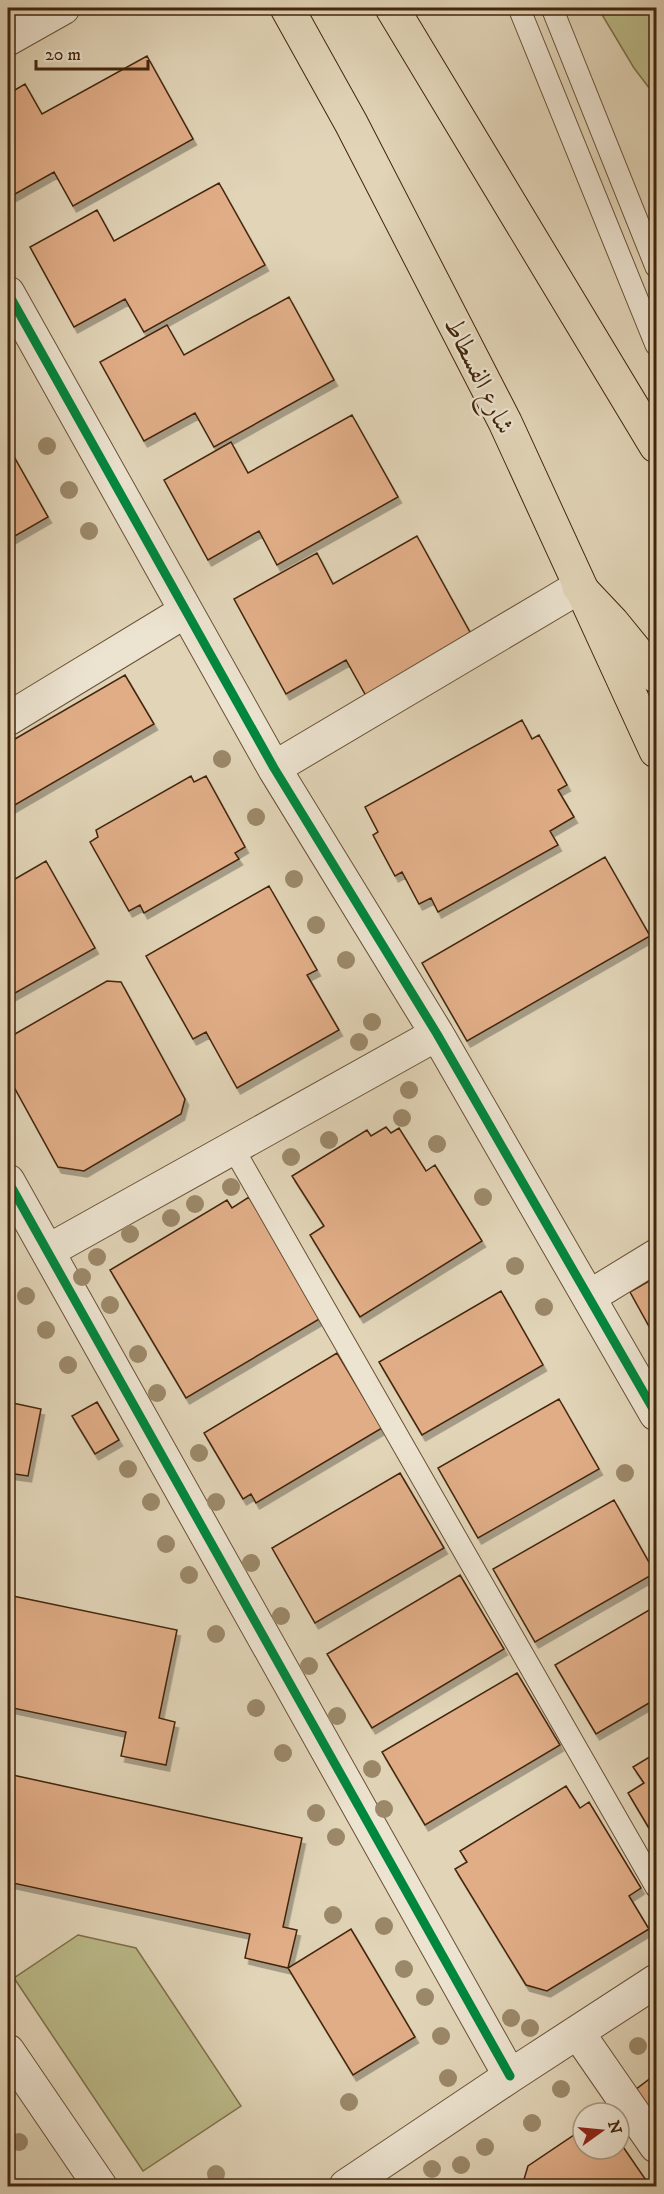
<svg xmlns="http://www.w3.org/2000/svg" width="664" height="2194" viewBox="0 0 664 2194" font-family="'IM FELL DW Pica',Amiri,serif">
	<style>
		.green { fill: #bbba89; stroke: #7f704a; stroke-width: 1.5 }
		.building { fill: #e0ad87; stroke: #43250b; stroke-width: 1.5; filter: url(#shadow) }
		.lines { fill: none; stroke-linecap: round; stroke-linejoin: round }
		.lane-casing { stroke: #6a5136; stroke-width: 23 }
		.street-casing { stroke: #6a5136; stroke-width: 35 }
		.primary-casing { stroke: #43250b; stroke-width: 35 }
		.highway-casing { stroke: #43250b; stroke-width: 35 }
		.lane { stroke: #ece3d0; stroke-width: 21 }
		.street { stroke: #ece3d0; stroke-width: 33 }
		.primary { stroke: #e1d4b7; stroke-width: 33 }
		.highway { stroke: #e1d4b7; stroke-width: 33 }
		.cycleway-casing { stroke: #ece3d0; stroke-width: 13 }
		.cycleway { stroke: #00873e; stroke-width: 9 }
		.tree { fill: #9b8869 }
		.labels { text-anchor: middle; stroke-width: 4.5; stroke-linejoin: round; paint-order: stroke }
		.street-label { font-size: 26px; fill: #43250b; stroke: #ece3d0 }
	</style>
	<defs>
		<filter id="shadow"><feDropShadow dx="3.5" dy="6" stdDeviation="0" flood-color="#0004"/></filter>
	</defs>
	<rect width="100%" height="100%" fill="#e1d4b7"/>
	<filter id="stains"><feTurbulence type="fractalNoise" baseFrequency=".00333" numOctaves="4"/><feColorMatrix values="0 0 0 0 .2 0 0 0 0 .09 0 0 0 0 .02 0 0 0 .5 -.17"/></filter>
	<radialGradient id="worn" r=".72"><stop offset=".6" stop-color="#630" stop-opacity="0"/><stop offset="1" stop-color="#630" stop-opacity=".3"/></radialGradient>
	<path class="green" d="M598 8H651L656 15V97L634 68Z
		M78 1935 136 1948 241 2106 143 2171 14 1978Z"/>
	<path class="building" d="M8 8H40L8 26Z
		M147 56 193 139 73 206 54 172 8 198V94L25 84 42 114Z
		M219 183 265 265 144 332 125 299 74 327 30 247 97 210 114 241Z
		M289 297 334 380 214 447 195 413 144 441 100 362 167 325 184 355Z
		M352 415 398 497 277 565 259 531 208 560 164 480 231 442 248 473Z
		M8 446 48 517 8 540Z
		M417 536 476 643 370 703 346 660 286 694 234 599 317 553 333 584Z
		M125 675 154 724 8 809V743Z
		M522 720 532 739 539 735 567 785 558 790 574 817 550 831 558 845 438 912 431 898 419 904 402 872 395 876 373 835 378 832 365 807Z
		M191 776 194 782 206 776 245 847 235 853 239 859 144 913 140 905 129 911 90 842 98 837 96 830Z
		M605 857 650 936 467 1041 422 963Z
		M46 861 95 948 8 997V883Z
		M269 886 317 970 307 975 339 1030 237 1088 206 1032 193 1039 146 956Z
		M107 981 121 982 185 1099 181 1114 84 1171 58 1167 8 1076V1038Z
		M386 1127 391 1133 399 1128 426 1171 435 1165 482 1241 360 1317 310 1235 324 1226 292 1176 367 1130 371 1136Z
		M249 1197 321 1318 186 1398 110 1270 227 1200 232 1208Z
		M656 1277V1339L630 1292Z
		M501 1291 543 1365 422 1435 379 1362Z
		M337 1353 382 1428 256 1503 251 1494 243 1499 204 1433Z
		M559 1399 599 1469 478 1538 438 1468Z
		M8 1402 41 1409 28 1476 8 1473Z
		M97 1402 119 1440 95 1454 72 1416Z
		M400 1473 444 1548 315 1623 272 1548Z
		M614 1500 655 1573 535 1642 493 1569Z
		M460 1575 504 1649 372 1728 327 1654Z
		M8 1595 177 1630 159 1718 175 1722 166 1765 121 1756 126 1732 8 1707Z
		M656 1606V1699L596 1734 555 1665Z
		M517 1673 560 1745 425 1825 382 1752Z
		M656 1753V1840L628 1793 644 1783 633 1767Z
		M8 1774 302 1838 283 1927 297 1930 288 1968 245 1958 250 1934 8 1882Z
		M566 1786 580 1808 589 1802 641 1888 629 1896 649 1929 547 1991 526 1985 455 1869 467 1862 460 1851Z
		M351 1929 415 2037 353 2075 288 1968Z
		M656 2074V2121L635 2090Z
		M583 2129V2149H619V2141L650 2186H522L528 2166Z"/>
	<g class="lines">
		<g class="lane-casing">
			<path id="lane" d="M519 8 656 345
				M552 8 656 267
				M233 1148 656 1887"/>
		</g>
		<g class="street-casing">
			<path id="street" d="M8 39 63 8
				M8 293 274 768 437 1034 656 1414
				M8 719 184 612
				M274 768 579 587
				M8 1181 510 2076
				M48 1251 437 1034
				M589 1297 656 1256
				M578 2033 656 2146
				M8 2051 100 2186
				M346 2186 510 2076 656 1981"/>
		</g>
		<g class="primary-casing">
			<path id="primary" d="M287 8 351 123 505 422 656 751
				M392 8 656 446"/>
		</g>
		<g class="highway-casing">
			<path id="highway" d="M579 587 612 622 656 676"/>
		</g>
		<use href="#lane" class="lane"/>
		<use href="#street" class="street"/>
		<use href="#primary" class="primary"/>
		<use href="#highway" class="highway"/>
		<g class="cycleway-casing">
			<path id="cycleway" d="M8 293 274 768 437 1034 656 1414
				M8 1181 510 2076"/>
		</g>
		<use href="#cycleway" class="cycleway"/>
	</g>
	<g class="tree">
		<circle cx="47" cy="446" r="9"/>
		<circle cx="69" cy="490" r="9"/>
		<circle cx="89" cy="531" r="9"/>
		<circle cx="222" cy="759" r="9"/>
		<circle cx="256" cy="817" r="9"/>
		<circle cx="294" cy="879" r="9"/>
		<circle cx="316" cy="925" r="9"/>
		<circle cx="346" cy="960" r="9"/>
		<circle cx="372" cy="1022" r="9"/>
		<circle cx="359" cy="1042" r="9"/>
		<circle cx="409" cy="1090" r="9"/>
		<circle cx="402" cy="1118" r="9"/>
		<circle cx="329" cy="1140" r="9"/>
		<circle cx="437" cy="1144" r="9"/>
		<circle cx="291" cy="1157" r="9"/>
		<circle cx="231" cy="1187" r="9"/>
		<circle cx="483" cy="1197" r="9"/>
		<circle cx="195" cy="1204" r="9"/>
		<circle cx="171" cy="1218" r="9"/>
		<circle cx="130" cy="1234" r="9"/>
		<circle cx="97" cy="1257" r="9"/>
		<circle cx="515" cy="1266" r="9"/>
		<circle cx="82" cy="1277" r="9"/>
		<circle cx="26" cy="1296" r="9"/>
		<circle cx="110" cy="1305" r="9"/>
		<circle cx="544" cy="1307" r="9"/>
		<circle cx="46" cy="1330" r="9"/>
		<circle cx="138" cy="1354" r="9"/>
		<circle cx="68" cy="1365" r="9"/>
		<circle cx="157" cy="1393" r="9"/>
		<circle cx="199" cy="1453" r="9"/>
		<circle cx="128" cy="1469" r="9"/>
		<circle cx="625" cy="1473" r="9"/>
		<circle cx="151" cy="1502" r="9"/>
		<circle cx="216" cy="1502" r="9"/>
		<circle cx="166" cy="1544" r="9"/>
		<circle cx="251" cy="1563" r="9"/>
		<circle cx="189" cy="1575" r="9"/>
		<circle cx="281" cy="1616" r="9"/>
		<circle cx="216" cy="1634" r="9"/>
		<circle cx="309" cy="1666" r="9"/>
		<circle cx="256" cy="1708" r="9"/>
		<circle cx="337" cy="1716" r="9"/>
		<circle cx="283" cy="1753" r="9"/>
		<circle cx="372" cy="1769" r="9"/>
		<circle cx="384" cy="1809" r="9"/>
		<circle cx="316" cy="1813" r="9"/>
		<circle cx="336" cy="1837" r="9"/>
		<circle cx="333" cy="1915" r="9"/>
		<circle cx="384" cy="1926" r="9"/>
		<circle cx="404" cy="1969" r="9"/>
		<circle cx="425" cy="1997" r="9"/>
		<circle cx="511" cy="2018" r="9"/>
		<circle cx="530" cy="2028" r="9"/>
		<circle cx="441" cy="2036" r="9"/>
		<circle cx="638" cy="2046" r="9"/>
		<circle cx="448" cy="2078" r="9"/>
		<circle cx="561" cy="2089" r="9"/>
		<circle cx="349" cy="2102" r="9"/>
		<circle cx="532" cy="2123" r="9"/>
		<circle cx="19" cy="2142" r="9"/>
		<circle cx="485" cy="2147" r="9"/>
		<circle cx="461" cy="2165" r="9"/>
		<circle cx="432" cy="2169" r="9"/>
		<circle cx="216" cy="2174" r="9"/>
	</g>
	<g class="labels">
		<g class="street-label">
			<text transform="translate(480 375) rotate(64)" y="9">شارع الفسطاط</text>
		</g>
	</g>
	<rect width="664" height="2194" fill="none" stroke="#e1d4b7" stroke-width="30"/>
	<rect x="9" y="9" width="646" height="2176" fill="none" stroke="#43250b" stroke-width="3"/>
	<rect x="15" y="15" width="634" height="2164" fill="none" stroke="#43250b" stroke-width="1.5"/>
	<g transform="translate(601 2131) rotate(75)"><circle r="28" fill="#ece3d0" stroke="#a89781" stroke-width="1.5"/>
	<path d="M0-4.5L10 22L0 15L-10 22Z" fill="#8f2418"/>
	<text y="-9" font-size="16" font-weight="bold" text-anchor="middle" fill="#43250b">N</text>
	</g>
	<path d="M36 60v9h112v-9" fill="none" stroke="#43250b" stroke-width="3"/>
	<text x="45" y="60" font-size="18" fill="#43250b" stroke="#ece3d0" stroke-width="4.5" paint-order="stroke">20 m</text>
	<rect width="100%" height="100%" filter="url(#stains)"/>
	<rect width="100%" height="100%" fill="url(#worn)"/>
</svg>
